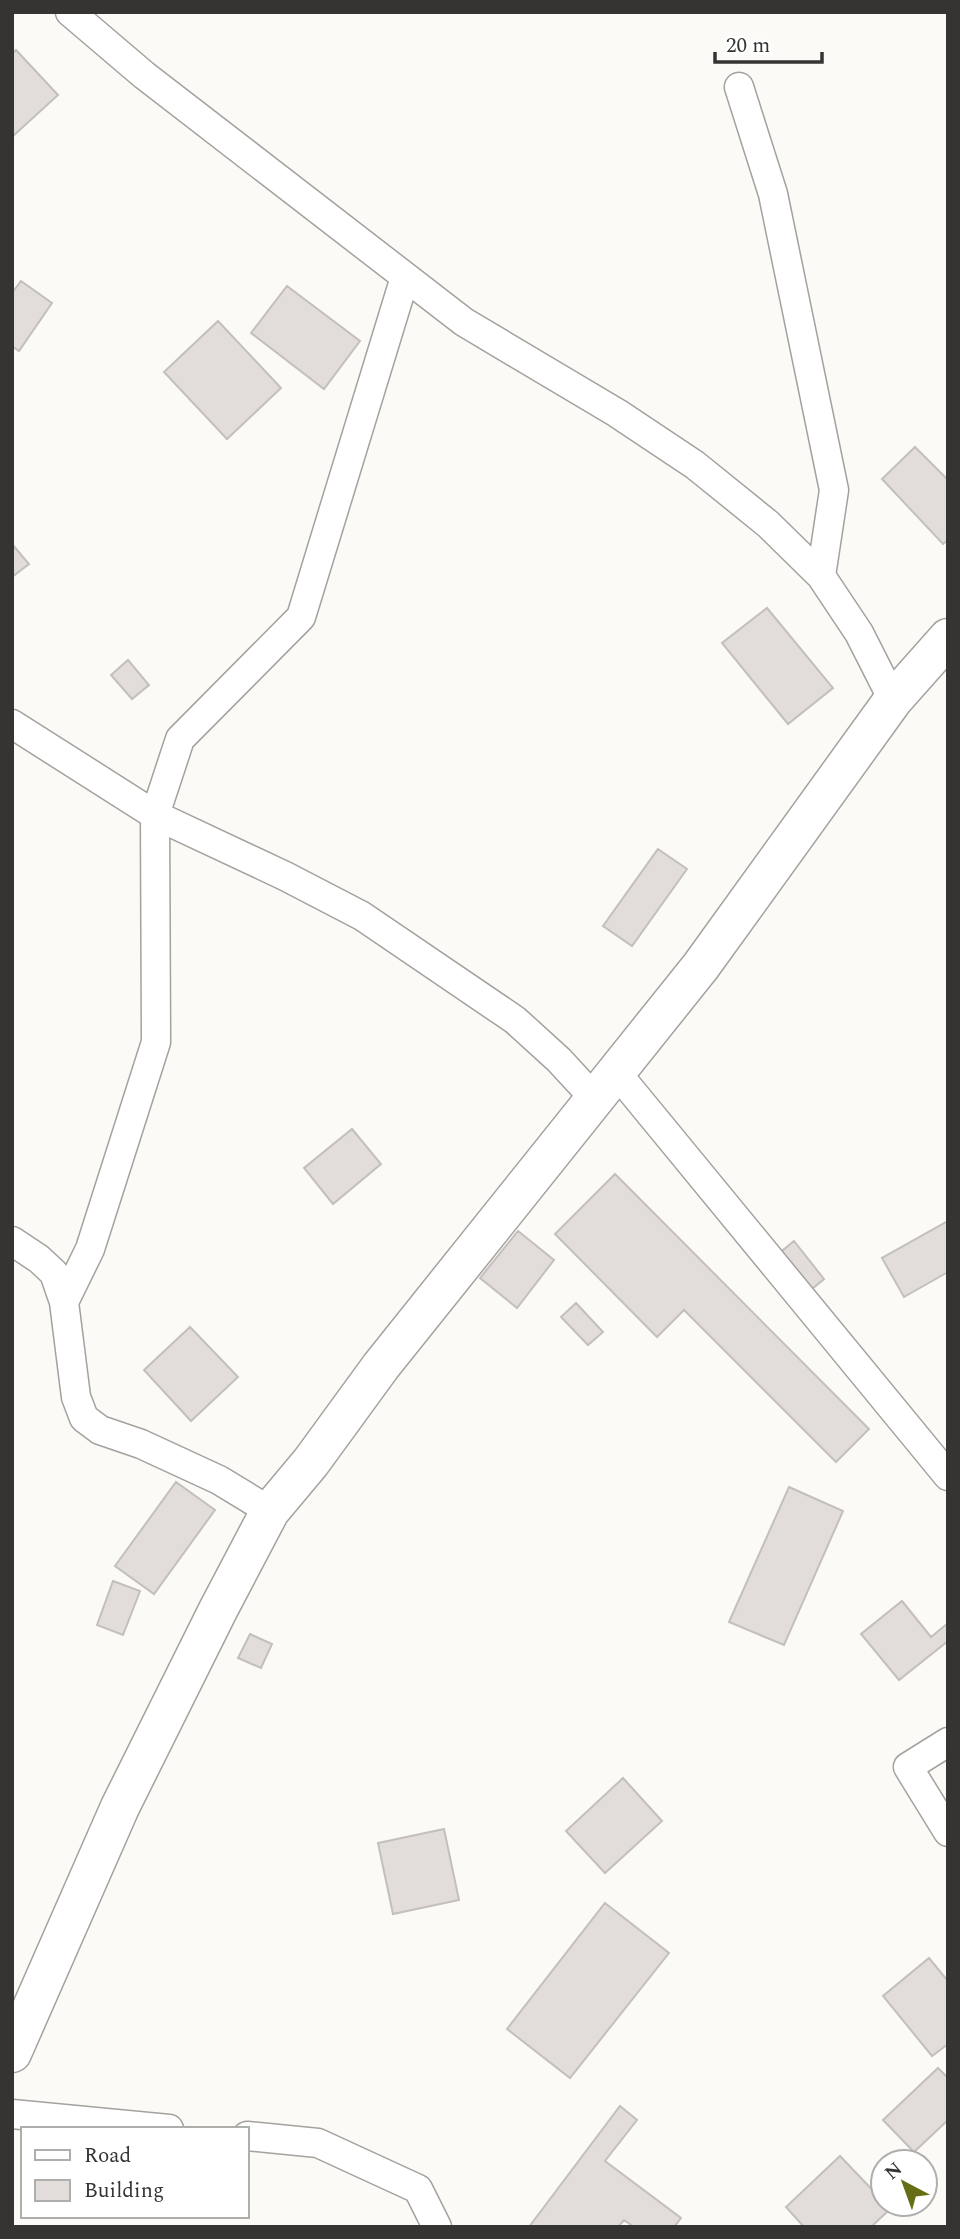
<svg xmlns="http://www.w3.org/2000/svg" width="960" height="2239" viewBox="0 0 960 2239" font-family="Spectral,serif">
	<style>
		.building { fill: #e2dddb; stroke: #c3bfbd; stroke-width: 2 }
		.lines { fill: none; stroke-linecap: round; stroke-linejoin: round }
		.street-casing { stroke: #a4a19e; stroke-width: 31 }
		.secondary-casing { stroke: #a4a19e; stroke-width: 41 }
		.street { stroke: #fff; stroke-width: 28 }
		.secondary { stroke: #fff; stroke-width: 38 }
	</style>
	<rect width="100%" height="100%" fill="#fcfaf6"/>
	<path class="building" d="M16 50 58 95 12 137V54Z
		M21 281 52 303 19 351 12 346V293Z
		M287 286 360 341 324 389 251 333Z
		M218 321 281 388 227 439 164 372Z
		M915 447 948 480V540L943 544 882 479Z
		M12 544 29 564 12 577Z
		M767 608 833 688 788 724 722 643Z
		M128 660 149 685 132 699 111 675Z
		M658 849 687 869 632 946 603 926Z
		M352 1129 381 1164 333 1204 304 1168Z
		M615 1174 869 1429 836 1462 684 1310 657 1337 555 1234Z
		M948 1221V1272L904 1297 882 1258Z
		M518 1231 554 1260 517 1308 480 1278Z
		M794 1241 824 1279 806 1294 776 1256Z
		M576 1303 603 1332 588 1345 561 1317Z
		M190 1327 238 1377 191 1421 144 1370Z
		M176 1482 215 1510 154 1594 115 1566Z
		M789 1487 843 1511 784 1645 729 1622Z
		M113 1581 140 1591 123 1635 97 1625Z
		M902 1601 931 1637 948 1623V1641L899 1680 861 1634Z
		M250 1634 272 1644 261 1668 238 1658Z
		M623 1778 662 1821 605 1873 566 1831Z
		M444 1829 459 1900 393 1914 378 1843Z
		M605 1903 669 1953 570 2078 507 2029Z
		M929 1958 948 1981V2044L932 2056 883 1996Z
		M938 2068 948 2078V2120L914 2152 883 2120Z
		M620 2106 637 2120 605 2161 681 2218 674 2227H634L624 2220 618 2227H529Z
		M840 2156 883 2201V2204L890 2209 871 2227H804L786 2207Z"/>
	<g class="lines">
		<g class="street-casing">
			<path id="street" d="M70 12 144 75 464 322 617 413 695 465 768 524 821 576 859 633 893 700
				M739 87 773 194 834 490 821 576
				M12 724 155 815 285 876 362 916 515 1020 559 1060 595 1099
				M616 1072 948 1476
				M12 1241 39 1259 54 1273 64 1302 76 1397 84 1418 100 1430 141 1444 219 1480 270 1511
				M64 1302 90 1249 156 1042 155 815 180 739 301 617 405 277
				M948 1742 908 1767 948 1832
				M12 2114 169 2129
				M247 2136 318 2143 418 2189 437 2227"/>
		</g>
		<g class="secondary-casing">
			<path id="secondary" d="M12 2053 120 1807 218 1610 270 1511 311 1462 381 1366 701 966 893 700 948 638"/>
		</g>
		<use href="#street" class="street"/>
		<use href="#secondary" class="secondary"/>
	</g>
	<rect width="960" height="2239" fill="none" stroke="#353433" stroke-width="28"/>
	<rect x="21" y="2127" width="228" height="91" fill="#ffffff" stroke="#aeaead" stroke-width="2"/>
	<rect x="35" y="2150" width="35" height="10" fill="#ffffff" stroke="#aeaead" stroke-width="2"/>
	<text x="84" y="2162" font-size="21" fill="#353433">Road</text>
	<rect x="35" y="2180" width="35" height="21" fill="#e2dddb" stroke="#aeaead" stroke-width="2"/>
	<text x="84" y="2197" font-size="21" fill="#353433">Building</text>
	<g transform="translate(904 2183) rotate(319)"><circle r="33" fill="#ffffff" stroke="#aeaead" stroke-width="2"/>
	<path d="M0-5L12 26L0 18L-12 26Z" fill="#656e14"/>
	<text y="-10" font-size="19" font-weight="bold" text-anchor="middle" fill="#353433">N</text>
	</g>
	<path d="M715 52v10h107v-10" fill="none" stroke="#353433" stroke-width="3.5"/>
	<text x="726" y="52" font-size="21" fill="#353433" stroke="#ffffff" stroke-width="5" paint-order="stroke">20 m</text>
</svg>
